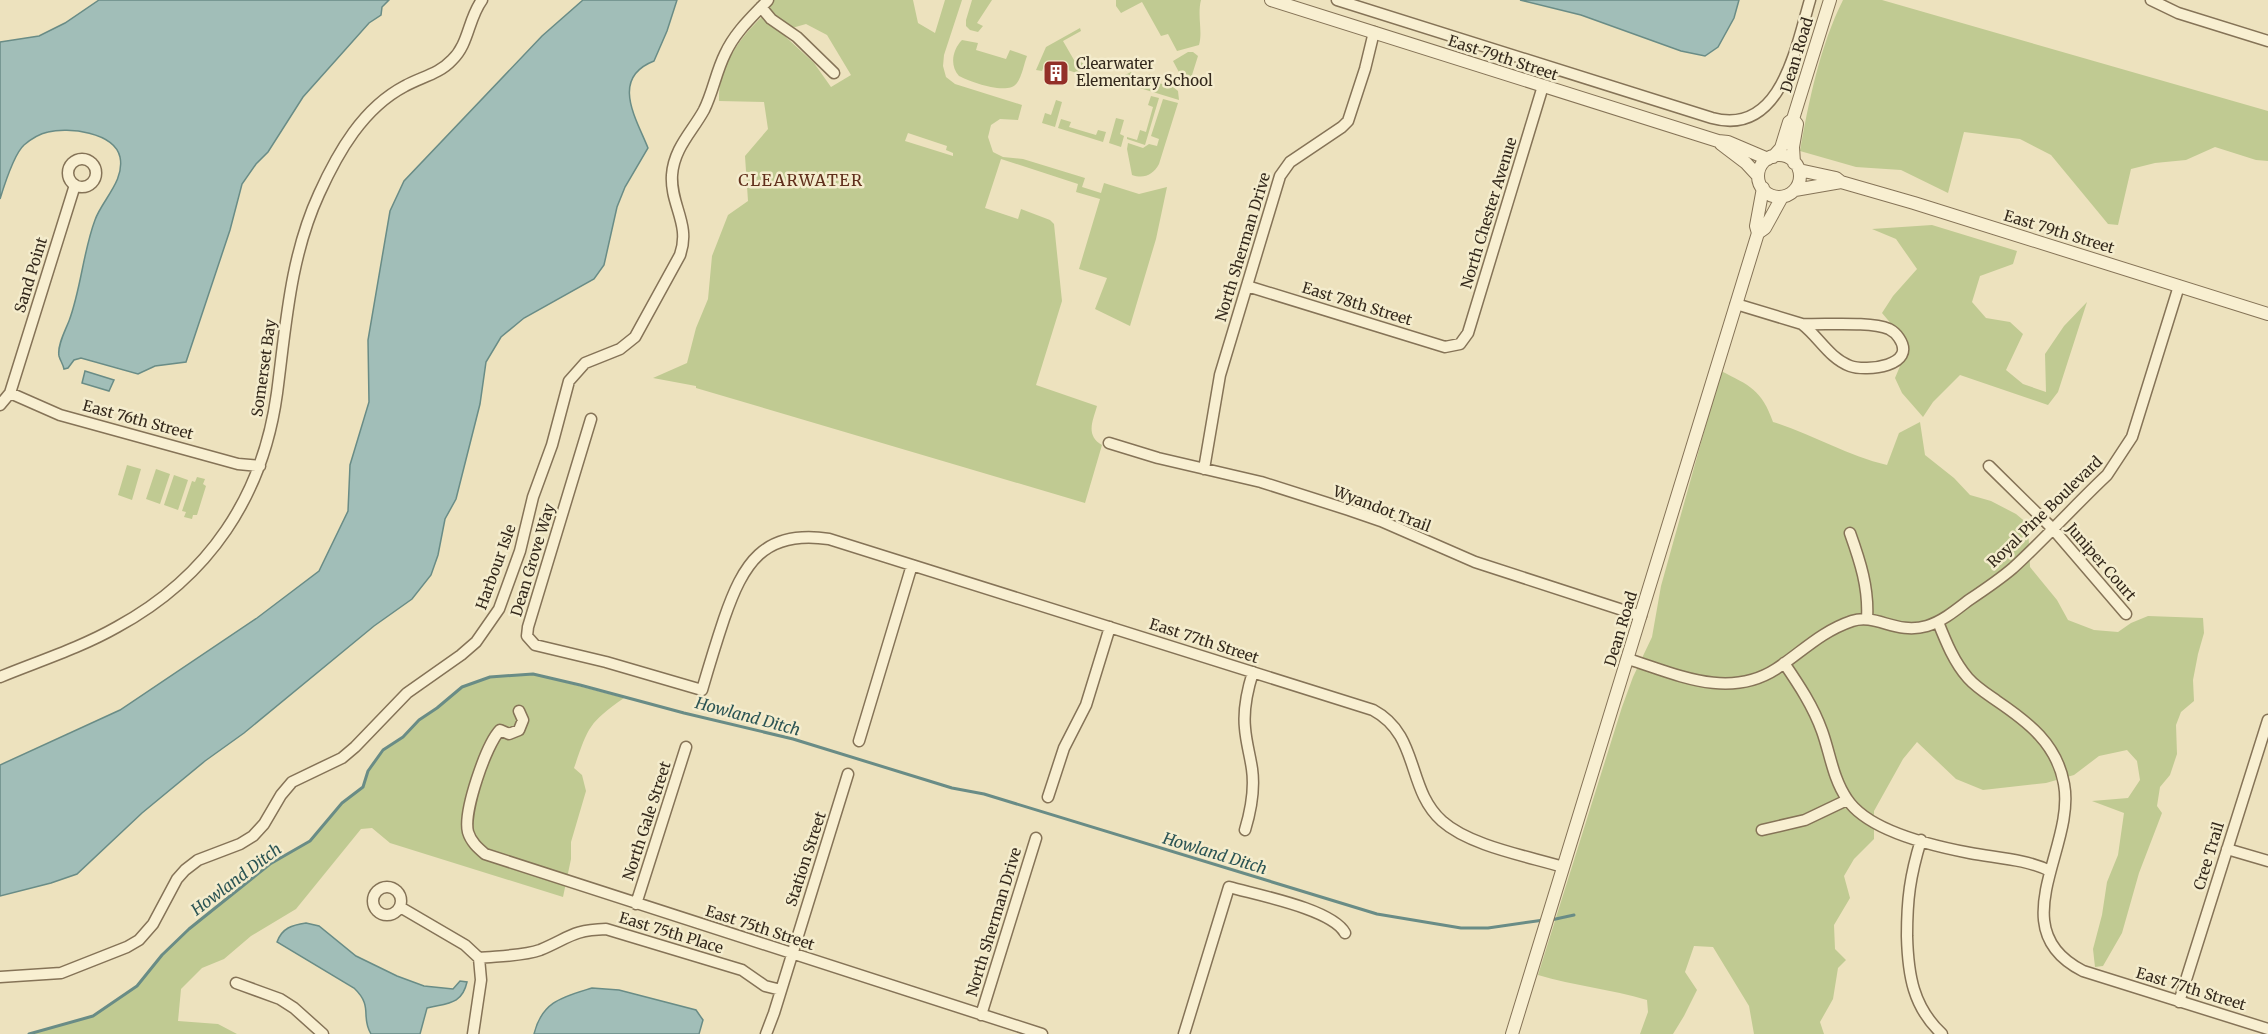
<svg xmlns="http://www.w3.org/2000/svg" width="2268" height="1034" viewBox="0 0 2268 1034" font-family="Merriweather,serif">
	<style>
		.green { fill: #c0ca92; fill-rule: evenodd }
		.water { fill: #a1beb8; stroke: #698c86; stroke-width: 1.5 }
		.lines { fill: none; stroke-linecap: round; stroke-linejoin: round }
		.stream { stroke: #698c86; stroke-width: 3 }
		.minor-casing { stroke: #857357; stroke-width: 13 }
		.tertiary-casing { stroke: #857357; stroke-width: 14 }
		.minor { stroke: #f8efd1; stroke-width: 10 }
		.tertiary { stroke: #f8efd1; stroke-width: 12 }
		.labels { text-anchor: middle; stroke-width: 5; stroke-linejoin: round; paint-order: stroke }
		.street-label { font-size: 15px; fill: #34291c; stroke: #f4eccd }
		.poi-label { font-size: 15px; fill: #34291c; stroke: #f4eccd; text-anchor: start }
		.neighbourhood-label { font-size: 16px; letter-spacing: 1.5px; fill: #602f1b; stroke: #f4eccd }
		.water-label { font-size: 16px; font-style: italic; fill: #2b5454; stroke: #f4eccd }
	</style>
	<rect width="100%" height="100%" fill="#ede2be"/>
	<path class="green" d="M772 0H913L918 23 935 33 945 0H962L944 55 943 66 946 77 955 84 1022 105 1018 120 1000 119 991 125 988 137 993 152 1003 157 1023 159 1085 178 1082 187 1101 193 1104 183 1139 194 1167 187 1156 239 1130 326 1095 309 1107 278 1079 269 1100 199 1076 192 1078 184 1001 159 985 208 1018 219 1021 209 1050 220 1054 224 1062 301 1036 385 1097 406C1093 421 1085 435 1102 445L1085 503 696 388V386L653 378 687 363 696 328 708 299 712 256 728 215 748 201 745 156 768 129 764 102 719 101C718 68 739 38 763 16L814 63 831 87 851 75 827 35 806 24 792 28 776 16 767 5ZM908 133 947 146 946 150 953 153V156L905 141Z
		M972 0H992L977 23 983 26 978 32 970 30 966 26V20Z
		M1116 0H1201C1197 16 1203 31 1199 45L1177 51 1168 34 1161 36 1142 2 1121 13 1116 6Z
		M1843 0H1882L2268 111V161L2256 160 2215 147 2186 160 2155 163 2131 169 2118 225 2108 224 2051 155 2020 139 1964 132 1948 193 1901 170 1856 167 1800 151C1809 100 1820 46 1843 0Z
		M1080 28 1081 31 1063 41 1074 60 1083 63 1080 74 1045 63 1042 71 1036 70 1046 47Z
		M962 40 978 43 976 50 1006 59 1010 50 1027 56C1024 64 1022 76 1017 83 1008 96 971 82 959 76 949 65 953 49 962 40Z
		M1188 52H1193L1198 56 1192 75 1187 80 1181 76 1173 61Z
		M1131 72 1136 82 1150 74 1148 80 1173 87 1178 91 1179 100 1120 82 1121 77Z
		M1151 96 1159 98 1145 145 1127 139V137L1137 140 1140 130 1146 132 1153 107 1148 105Z
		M1163 99 1178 103 1159 164C1153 175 1144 179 1132 175L1127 149 1128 143 1143 148 1149 144 1157 146 1159 139 1151 136Z
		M1056 100 1062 102 1055 127 1042 123 1045 113 1051 115Z
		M1116 118 1124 120 1120 134 1124 136 1121 147 1109 143Z
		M1061 119 1071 122 1069 127 1096 135 1098 130 1106 132 1103 142 1058 128Z
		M1932 225 2017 251 2013 264 1980 276 1972 302 1986 318 2010 322 2023 334 2006 370 2023 384 2046 392 2045 354 2064 326 2087 302 2058 392 2048 405 1960 375 1933 402 1923 417 1902 393 1895 378 1909 345 1882 313 1893 296 1917 269 1896 239 1872 229Z
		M1721 371C1749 385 1762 390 1773 422 1812 434 1847 456 1887 465L1899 433 1920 422 1925 455 1954 478 1970 495 1991 501 2016 514 2028 524 2030 567 2057 600 2068 620 2094 630 2118 632 2131 623 2148 616 2203 618 2204 633 2198 654 2193 680 2194 701 2181 712 2176 725 2177 754 2170 775 2160 787 2157 806 2162 813 2139 873 2122 933 2103 966 2095 967 2093 949 2102 915 2107 882 2118 855 2124 813 2092 801 2128 798 2140 780 2137 761 2127 750 2099 756 2074 775 2046 783 1983 790 1956 779 1917 742 1903 759 1874 811V839L1854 859 1844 876 1850 898 1834 925 1835 949 1846 960 1838 968 1833 999 1820 1022 1824 1034H1754L1749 1006 1713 947 1694 946 1685 972 1697 990 1684 1016 1673 1034H1640L1648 1012 1647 1000C1611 989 1574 986 1538 975L1622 707 1633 677 1652 637 1661 586Z
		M127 465 141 469 132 500 118 495Z
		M156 469 170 474 160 504 146 499Z
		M174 475 188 480 178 510 164 505Z
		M197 477 205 479 203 484 206 486 197 515H193L192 519 184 517 186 512 182 511 192 481 195 482Z
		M517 674H533L624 698C588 723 588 728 574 768L582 775 586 791 571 842V859L563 897 390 843 372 828 361 829 296 909 251 936 224 959 202 968 181 989 178 1021 218 1024 237 1034H29L93 1016 137 986 162 955 189 929 270 864 310 841 342 803 363 787 368 771 383 750 403 737 419 720 437 708 462 687 490 677Z"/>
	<path class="water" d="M99 0H389L382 7 381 15 369 23 303 97 268 152 256 164 242 184 230 230 186 362 155 366 138 374 81 358 74 360 68 368 64 369C63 364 60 360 59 356 57 346 65 331 69 321 81 289 83 252 95 220 102 200 125 181 120 157 114 132 68 127 48 132 39 134 31 139 24 145 14 154 4 186 0 199V42L39 36 65 23Z
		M583 0H677L667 31 654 61C610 78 636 118 648 148L625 187 617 207 604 265 594 279 524 318 501 337 486 362 480 404 456 499 445 519 438 555 431 575 412 599 374 626 244 733 205 761 142 813 77 874 51 883 0 896V765L120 710 257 618 319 571 348 511 350 465 369 402 368 340 390 211 404 181 542 36Z
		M1520 0H1739L1734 18 1718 47 1705 56 1681 51 1581 15Z
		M85 371 114 380 109 391 82 383Z
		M306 923 319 926 356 956 397 976 424 986 453 989 460 981 467 982C462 1005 447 1003 427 1008L420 1034H371C360 1016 374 1007 354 988L277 942C282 928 292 925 306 923Z
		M592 988 619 990 696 1010 703 1020 699 1034H534C542 1001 563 997 592 988Z"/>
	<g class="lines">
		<path class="stream" d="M1551 920 1574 915
			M29 1034 93 1016 137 986 162 955 189 929 270 864 310 841 342 803 363 787 368 771 383 750 403 737 419 720 437 708 462 687 490 677 533 674 580 685 684 713 793 739 952 788 984 794 1377 914 1461 928H1488L1544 920"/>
		<g class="minor-casing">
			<path id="minor" d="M1337 0 1712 118C1781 137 1796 47 1810 0
				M2151 0 2178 13 2268 41
				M761 7 771 19 797 37 834 73
				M68 173a14 14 0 1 1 28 0a14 14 0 1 1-28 0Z
				M1247 286 1445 347 1460 344 1468 333 1543 86
				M1736 304 1802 324
				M1802 324C1824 325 1870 321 1889 329 1893 331 1897 335 1899 338 1918 366 1866 372 1850 366 1829 358 1819 337 1802 324Z
				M10 393 60 415 238 464 260 466
				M0 405 10 393 75 185
				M591 419 528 627 527 636 535 645 606 662 702 690C709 666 716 643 724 619 743 564 763 529 829 539L1373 710C1420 735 1406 789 1442 821 1470 846 1527 856 1563 867
				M1109 443 1158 458 1261 482 1349 510 1381 521 1475 562 1641 616
				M1989 466 2053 529 2126 614
				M1204 469 1220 375 1280 176 1290 162 1342 127 1348 121 1365 69 1374 32
				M1850 533C1860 561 1869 588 1867 619
				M1938 622C1946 642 1954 662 1968 678 1976 687 1987 694 1997 701 2028 722 2057 744 2064 784 2076 848 2000 929 2083 971L2268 1029
				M1628 659C1676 674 1728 700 1776 669 1802 652 1820 632 1852 621 1876 613 1896 635 1927 626 1943 621 1956 610 1969 600 1984 590 1999 580 2013 568 2046 538 2075 505 2107 475L2132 437 2179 286
				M1784 663C1799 685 1813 706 1822 731 1830 753 1833 779 1847 799 1868 831 1933 846 1970 853 1997 858 2026 859 2050 871
				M0 677C39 661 80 648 117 627 209 577 263 496 277 393 286 325 290 257 319 194 338 152 363 108 405 86 421 77 439 74 452 60 469 44 468 19 482 0
				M519 711 523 720 519 730 509 734 500 730C486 745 463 812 468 832 471 842 478 848 485 854L1042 1034
				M859 741 912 565
				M1048 797 1064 748 1086 705 1110 627
				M1245 830C1251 810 1255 790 1252 769 1250 755 1246 742 1245 728 1243 709 1247 691 1253 672
				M1762 830 1805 820 1847 800
				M1921 840C1910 876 1907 899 1907 936 1908 975 1913 1007 1942 1034
				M2227 849 2268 861
				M373 901a14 14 0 1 1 28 0a14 14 0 1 1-28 0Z
				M636 904 686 747
				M400 907 465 945 479 958 481 980 473 1034
				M479 958C497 956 524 956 540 950 569 938 572 930 606 929L742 970 765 986 781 990
				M0 977 61 973 127 947 139 940 153 924 177 879 185 870 198 860 240 844 253 836 264 824 281 795 292 782 342 758 355 747 407 693 461 655 476 642 499 609 520 551 533 497 552 445 569 381 585 363 620 349 635 337 680 255C691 224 670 205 672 175 674 148 692 132 704 110 713 92 716 72 725 54 735 32 752 17 768 0
				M236 983 280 999 294 1008 323 1034
				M2179 1002 2268 720
				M981 1015 1036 838
				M766 1034 774 1013 848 774
				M1184 1034 1229 887C1257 895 1332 909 1345 933"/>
		</g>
		<g class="tertiary-casing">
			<path id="tertiary" d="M1271 0 1718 141 1728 142 1768 159
				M1793 119 1797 124 1793 147 1794 163
				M1721 144 1746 163 1758 176
				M1758 176a21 21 0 1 1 42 0a21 21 0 1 1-42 0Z
				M1773 157 1781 148 1789 122 1793 119 1830 0
				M1799 170 1836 178 1841 182 1914 203 2268 314
				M1795 190 1841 182
				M1758 233 1765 228 1782 197
				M1512 1034 1758 233 1756 226 1763 188"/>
		</g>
		<use href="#minor" class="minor"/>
		<use href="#tertiary" class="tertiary"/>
	</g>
	<defs>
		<g id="building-square" transform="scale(1.35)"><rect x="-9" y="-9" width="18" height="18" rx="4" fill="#932f28" stroke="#f4eccd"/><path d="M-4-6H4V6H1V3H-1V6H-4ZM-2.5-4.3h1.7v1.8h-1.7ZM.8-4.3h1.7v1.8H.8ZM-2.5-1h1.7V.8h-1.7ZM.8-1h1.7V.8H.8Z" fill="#fff"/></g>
	</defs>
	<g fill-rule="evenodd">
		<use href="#building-square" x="1056" y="73"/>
	</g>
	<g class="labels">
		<g class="street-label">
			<text transform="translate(1797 55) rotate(-73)" y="5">Dean Road</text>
			<text transform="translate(1503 58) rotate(18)" y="5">East 79th Street</text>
			<text transform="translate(1489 213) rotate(-73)" y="5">North Chester Avenue</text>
			<text transform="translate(2059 232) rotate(17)" y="5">East 79th Street</text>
			<text transform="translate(1243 247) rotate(-73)" y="5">North Sherman Drive</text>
			<text transform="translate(31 275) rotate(-73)" y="5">Sand Point</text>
			<text transform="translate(1357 304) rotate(17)" y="5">East 78th Street</text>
			<text transform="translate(264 368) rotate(-82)" y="5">Somerset Bay</text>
			<text transform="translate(138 420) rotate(15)" y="5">East 76th Street</text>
			<text transform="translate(1382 509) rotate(21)" y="5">Wyandot Trail</text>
			<text transform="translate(2045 512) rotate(-44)" y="5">Royal Pine Boulevard</text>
			<text transform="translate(533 560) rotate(-73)" y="5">Dean Grove Way</text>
			<text transform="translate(2101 562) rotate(49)" y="5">Juniper Court</text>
			<text transform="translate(496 567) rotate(-70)" y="5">Harbour Isle</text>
			<text transform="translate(1621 629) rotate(-73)" y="5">Dean Road</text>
			<text transform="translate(1204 641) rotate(18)" y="5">East 77th Street</text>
			<text transform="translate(647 821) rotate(-72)" y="5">North Gale Street</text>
			<text transform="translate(2209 856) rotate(-73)" y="5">Cree Trail</text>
			<text transform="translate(806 859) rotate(-72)" y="5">Station Street</text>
			<text transform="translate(994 922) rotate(-73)" y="5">North Sherman Drive</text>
			<text transform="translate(760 928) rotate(18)" y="5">East 75th Street</text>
			<text transform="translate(671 933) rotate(17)" y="5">East 75th Place</text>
			<text transform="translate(2191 989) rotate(17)" y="5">East 77th Street</text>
		</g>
		<g class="poi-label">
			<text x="1076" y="69">Clearwater<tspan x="1076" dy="17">Elementary School</tspan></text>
		</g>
		<g class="neighbourhood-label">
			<text x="801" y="186">CLEARWATER</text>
		</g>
		<g class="water-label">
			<text transform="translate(748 716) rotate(15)" y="6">Howland Ditch</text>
			<text transform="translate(1215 853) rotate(17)" y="6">Howland Ditch</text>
			<text transform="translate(236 879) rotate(-37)" y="6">Howland Ditch</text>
		</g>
	</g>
</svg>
